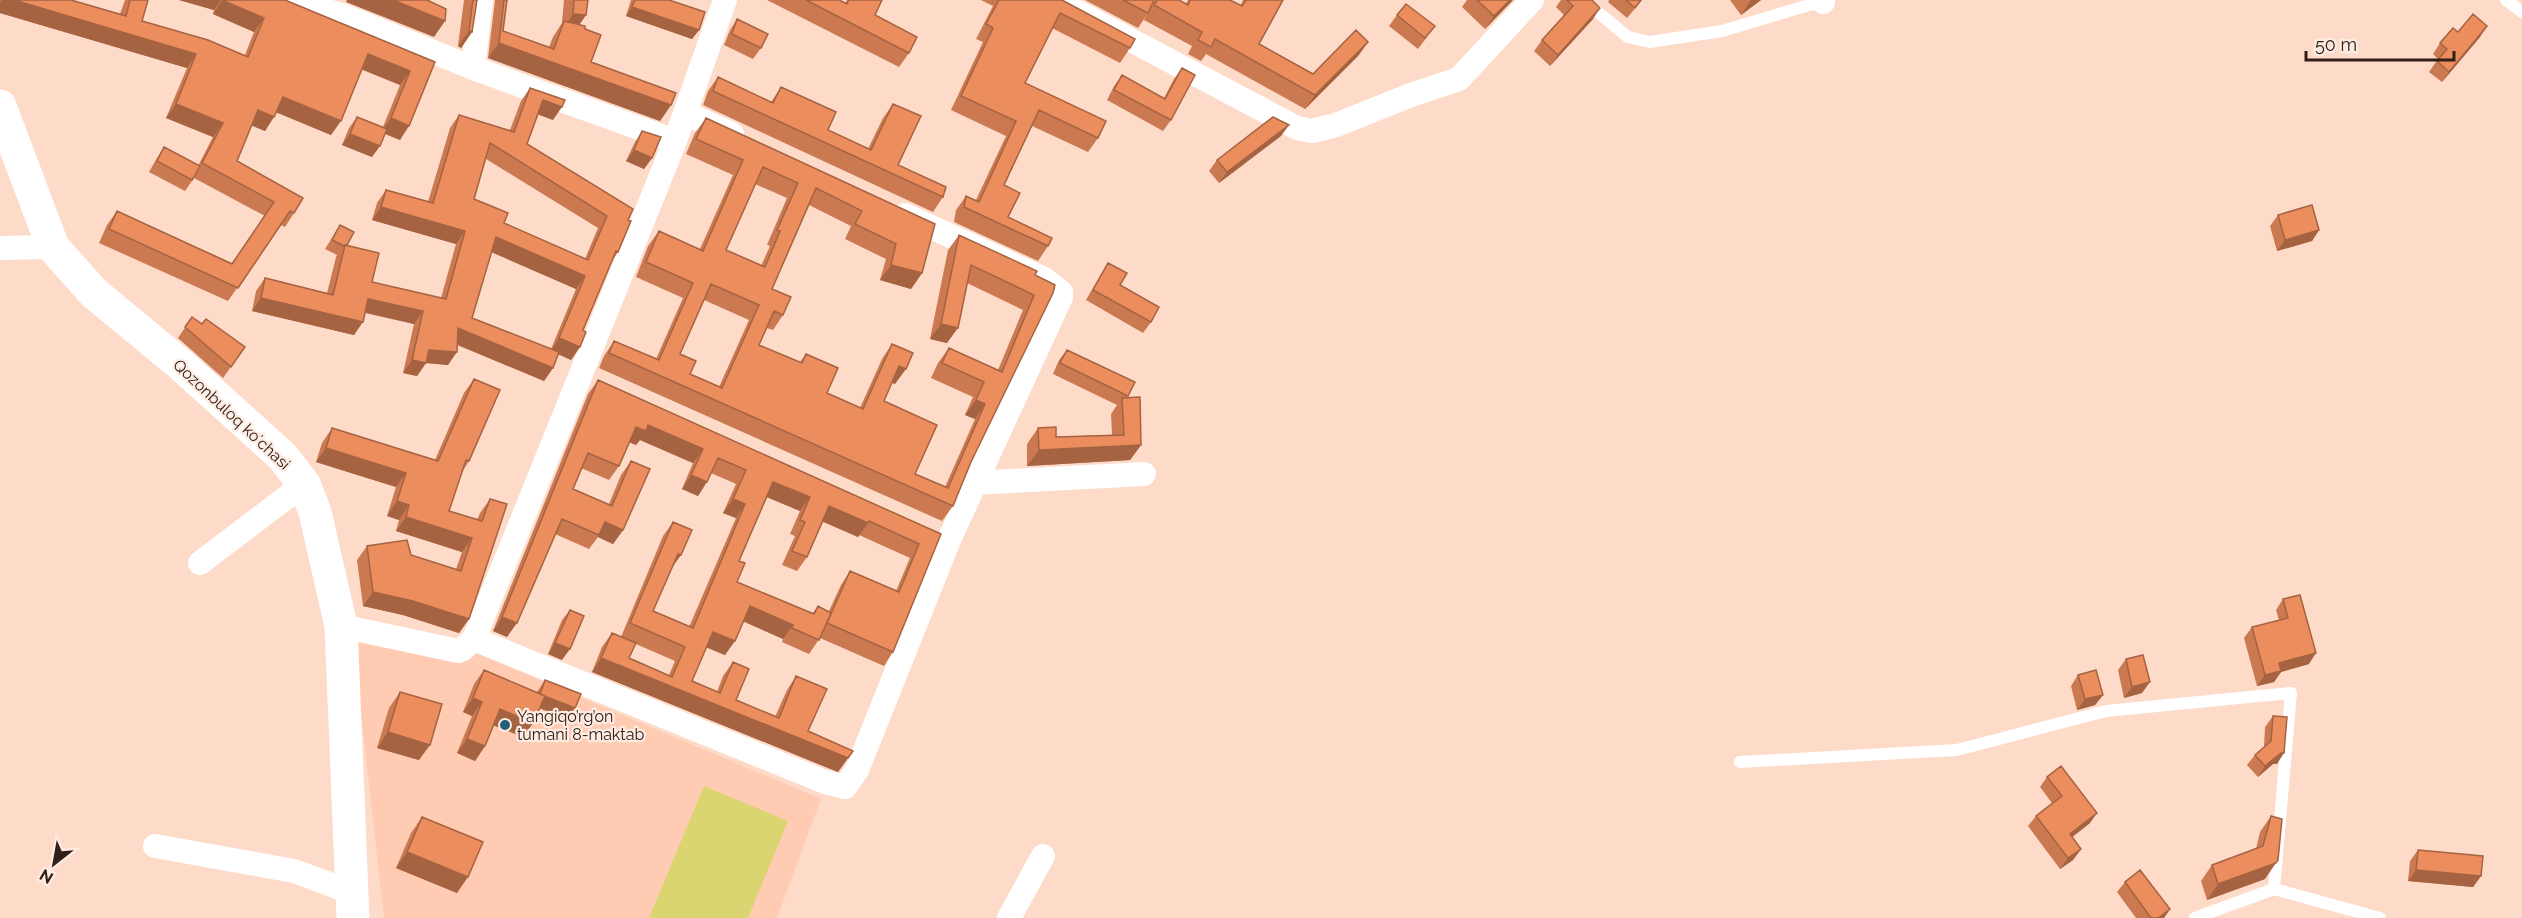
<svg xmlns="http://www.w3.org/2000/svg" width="2522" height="918" viewBox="0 0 2522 918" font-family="Raleway,sans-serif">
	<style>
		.built { fill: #ffccb3 }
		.green { fill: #dad570 }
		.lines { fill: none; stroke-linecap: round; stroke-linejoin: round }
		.lane { stroke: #fff; stroke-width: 12 }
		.street { stroke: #fff; stroke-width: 24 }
		.secondary { stroke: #fff; stroke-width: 33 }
		.wall { fill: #cb7951; fill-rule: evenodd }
		.shaded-wall { fill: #a56342 }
		.building { fill: #ec8d5e; stroke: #a56342; stroke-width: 1.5; fill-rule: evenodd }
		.poi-dot { fill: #226077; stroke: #feece3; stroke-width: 2 }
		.labels { text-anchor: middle; stroke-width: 4.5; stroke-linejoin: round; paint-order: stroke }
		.street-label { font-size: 16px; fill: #302018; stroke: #feece3 }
		.poi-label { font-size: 16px; fill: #302018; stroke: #feece3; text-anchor: start }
	</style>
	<rect width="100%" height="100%" fill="#fedac9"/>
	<path class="built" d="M351 625 473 652 821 799 777 918H384Z"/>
	<path class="green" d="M704 786 788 821 748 918H649Z"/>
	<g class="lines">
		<path class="lane" d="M1583 0 1628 37 1650 42 1722 31 1826 0
			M2506 0 2522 12
			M1740 762 1957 750 2106 711 2291 693 2274 889 2380 918
			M2195 918 2274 889"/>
		<path class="street" d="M289 0 345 16 473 68 675 141
			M1055 0 1297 128 1312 131 1336 125 1411 95 1459 79 1532 0
			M1822 0 1823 2
			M473 68 481 0
			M685 113 732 134
			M0 248 53 247
			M973 483 1144 474
			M200 563 304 484
			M341 626 458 651 463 649 474 639 675 141 725 0
			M474 639 825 782 845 787 857 770 949 540 1061 297V292L1044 279 905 215
			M155 846 294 871 351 892
			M1009 918 1043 856"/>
		<path class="secondary" d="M0 106 53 247 94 293 180 364 282 456 304 484 315 512 341 626 353 918"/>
	</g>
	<path class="wall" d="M0 0H71L120 14 125 0H148L142 21 245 55 254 32 213 14 214 10 179 0H285L435 62 400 140 385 134 372 157 342 145 349 128 357 117 383 127 400 85 362 69 331 135 276 112 265 131 251 125 237 161 294 213 285 227 281 225 228 301 99 243 107 225 117 211 232 263 265 216 194 178 185 191 149 172 157 158 164 147 198 166 213 137 166 118 187 68 0 13Z
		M464 0H477L472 32 461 48 458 46Z
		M495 0H507L503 31 549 47 553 37 562 23 564 0H588L586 15 579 25 585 29 591 62 671 105 660 121 488 58Z
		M631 0H669L699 30 692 39 626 16Z
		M767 0H839L845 3 847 0H882L875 15 909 53 899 67Z
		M981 0H1062L1130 48 1120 63 1052 28 1025 83 1098 138 1088 152 1032 126 1004 185 1008 217 1048 246 1038 261 954 222 956 210 966 196 976 200 1006 136 951 110 983 42 976 39 993 6Z
		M1085 0H1154L1152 4 1155 0H1179L1186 4 1188 0H1230L1241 5 1243 0H1283L1259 44 1313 74 1368 42 1358 56 1305 109 1206 54 1201 61 1188 54 1192 46 1144 20 1146 16 1138 28Z
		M1467 0H1513L1485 29 1462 7Z
		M1561 0H1592L1593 19 1550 66 1534 51 1542 40 1564 15 1556 7Z
		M1609 0H1642L1627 18 1608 2Z
		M1730 0H1761L1741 15Z
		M1397 15 1427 37 1418 49 1389 26Z
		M737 19 761 48 753 59 724 45 730 30Z
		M2458 32 2480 37 2442 82 2429 72 2438 59 2433 54 2440 43Z
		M1182 68 1171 120 1163 131 1107 100 1114 86 1122 75 1164 98 1174 79Z
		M718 77 771 102 781 87 828 130 868 149 883 118 893 104 898 165 943 197 933 212 703 105 708 91Z
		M530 88 553 120 538 114 527 144 628 220 618 252 610 264 583 330 580 347 571 360 559 354 553 368 544 381 457 345 448 365 426 363 417 376 403 373 414 324 365 313 354 335 252 311 256 291 265 278 327 293 336 257 337 255 325 249 340 225 347 245 372 282 441 298 456 244 372 220 377 203 386 190 428 202 450 128 459 115 510 130 521 101ZM486 159 598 228 585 259 504 223 474 199ZM491 252 576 289 551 349 472 318Z
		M706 118 935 224 922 273 911 289 880 280 886 259 845 239 851 226 809 205 772 289 783 315 773 330 767 328 759 345 800 362 806 354 827 393 860 408 882 359 892 344 895 384 892 383 884 401 915 474 945 487 975 419 965 415 973 397 931 378 938 363 949 348 998 370 1023 310 967 283 947 343 930 339 948 250 959 235 1055 285 971 462 953 506 942 521 599 368 604 356 614 341 656 359 683 298 636 277 648 246 659 231 700 249 733 175 686 154 695 133ZM755 184 787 198 767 245 770 246 761 266 726 250ZM704 300 749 320 719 387 690 374 680 354Z
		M642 131 652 158 644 169 626 161 635 142Z
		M1281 136 1219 183 1209 171 1217 160Z
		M2278 215 2319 230 2312 241 2277 251 2270 226Z
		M1108 263 1120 285 1151 322 1143 333 1086 300 1101 274Z
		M192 317 202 324 245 347 223 378 178 338Z
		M1067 350 1128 396 1126 398 1141 445 1130 460 1027 466V444L1038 428 1056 437 1112 435 1111 414 1117 405 1053 374 1059 360Z
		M474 379 469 461 462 472 449 511 477 520 480 513 490 499 469 619 459 633 403 615 363 606 357 560 367 546 411 555 456 569 462 552 396 531 399 520 387 516 396 487 316 462 322 443 332 428 435 460 464 393Z
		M598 380 941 534 893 652 884 666 820 638 809 654 782 642 783 639 743 621 725 655 706 647 692 681 717 692 723 676 733 662 736 700 775 717 787 690 796 676 808 731 853 751 838 772 592 672 602 647 612 633 621 637 663 536 673 522 671 568 653 611 689 627 736 518 723 513 736 484 711 473 698 496 682 489 693 463 640 440 636 445 629 442 619 466 609 480 581 468 573 489 609 504 621 475 631 461 623 530 613 544 598 537 589 549 555 534 507 637 493 631 588 394ZM767 497 800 511 790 534 795 536 782 565 797 571 807 557 823 522 858 537 859 535 910 558 896 591 850 571 841 585 829 611 818 606 812 614 737 582 739 561ZM636 644 675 661 669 675 629 658Z
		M2283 599 2309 664 2281 672 2274 682 2257 686 2244 638 2252 627 2279 620 2276 610Z
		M570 610 562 660 548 654 562 620Z
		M2126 659 2142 693 2124 698 2118 670Z
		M484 670 537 692 545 680 567 719 539 708 533 723 523 737 494 725 485 746 475 761 457 753 472 716 463 712 474 684Z
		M2078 675 2103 695 2095 705 2077 710 2071 686Z
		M400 692 419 760 377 748 389 708Z
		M2273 716 2277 764H2273L2258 777 2247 765 2255 755 2264 747 2265 727Z
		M2047 777 2090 823 2072 837 2081 849 2073 860 2060 869 2028 826 2036 816 2052 803 2040 787Z
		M2271 816 2265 879 2207 900 2201 881 2212 865 2256 849 2260 832Z
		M422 817 457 893 396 868 411 833Z
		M2418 850 2481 876 2473 887 2408 881 2410 861Z
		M2125 882 2170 909 2164 918H2136L2117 892Z"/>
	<path class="shaded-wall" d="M2 0H14L196 54 187 68 0 13V2Z
		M179 0H221L214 10Z
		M222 0 264 18 254 32 213 14Z
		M347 0H393L445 21 434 37 346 2Z
		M1510 0H1513L1485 29 1494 16Z
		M1751 0H1761L1741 15Z
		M632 7 699 30 692 39 626 16Z
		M1600 8 1593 19 1550 66 1558 55Z
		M573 14 586 15 575 31 562 30Z
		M2487 26 2480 37 2442 82 2449 72Z
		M469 31 472 32 461 48 458 46Z
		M1368 42 1358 56 1305 109 1315 95Z
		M499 43 671 105 660 121 488 58Z
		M368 54 410 71 400 85 358 68Z
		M283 97 341 121 331 135 273 111Z
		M543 100 562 107 553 120 534 113Z
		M176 104 223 123 213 137 166 118Z
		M258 110 274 117 265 131 248 124Z
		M391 118 409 126 400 140 381 132Z
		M1289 125 1281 136 1219 183 1227 172Z
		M350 134 380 146 372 157 342 145Z
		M634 150 652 158 644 169 626 161Z
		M381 207 465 231 456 244 372 220Z
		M2319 230 2312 241 2277 251 2285 240Z
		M496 237 585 276 576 289 487 250Z
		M891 265 922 273 911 289 880 280Z
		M261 298 363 322 354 335 252 311Z
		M368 299 423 311 414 324 359 311Z
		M941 324 958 328 947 343 930 339Z
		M458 328 553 368 544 381 449 341Z
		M559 338 580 347 571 360 551 351Z
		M429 350 457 352 448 365 426 363 417 376 403 373 412 360Z
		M899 366 906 369 895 384 889 381Z
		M976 400 985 404 975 419 965 415Z
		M648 425 703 449 693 463 640 440 636 445 626 441 636 427Z
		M1141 445 1130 460 1027 466 1039 450Z
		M326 448 406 473 396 487 316 462Z
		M691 475 707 482 698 496 682 489Z
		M773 482 810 497 800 511 764 496Z
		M733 499 745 504 736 518 723 513Z
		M397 501 409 505 399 520 387 516Z
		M829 506 868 523 858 537 820 520Z
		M406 517 472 538 462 552 396 531Z
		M605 522 623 530 613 544 598 537Z
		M678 554 681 555 671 569Z
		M373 592 413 601 469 619 459 633 403 615 363 606Z
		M750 606 793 625 783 639 740 620Z
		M502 617 517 623 507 637 493 631Z
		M713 632 735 641 725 655 703 646Z
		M555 643 570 649 562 660 548 654Z
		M2316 653 2309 664 2281 672 2274 682 2257 686 2265 675 2279 663Z
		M601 658 848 758 838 772 592 672Z
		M2150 682 2142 693 2124 698 2132 687Z
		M540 694 575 708 567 719 532 705Z
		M2103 695 2095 705 2077 710 2085 699Z
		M473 698 482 702 472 716 463 712Z
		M500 709 533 723 523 737 490 724Z
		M388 732 430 745 419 760 377 748Z
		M467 739 485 746 475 761 457 753Z
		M2281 753H2284L2277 764H2273L2258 777 2265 766Z
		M2097 813 2090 823 2062 845 2070 834Z
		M2081 849 2073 860 2060 869 2068 858Z
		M407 852 468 877 457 893 396 868Z
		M2278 860 2265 879 2207 900 2218 884Z
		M2416 870 2481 876 2473 887 2408 881Z
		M2170 909 2164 918H2158Z"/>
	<path class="building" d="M14 0H71L126 16 130 0H148L142 21 208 40 248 57 264 18 222 0H285L435 62 409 126 391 118 410 71 368 54 341 121 283 97 274 117 258 110 237 161 303 198 294 213 290 211 238 288 109 229 117 211 232 264 274 202 202 163 223 123 176 104 196 54Z
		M393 0H427L446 9 445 21Z
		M473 0H477L472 32 469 31Z
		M504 0H507L503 31 554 49 564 21 585 26V29L601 35 591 62 676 93 671 105 499 43Z
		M574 0H588L586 15 573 14Z
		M635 0H669L705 12 699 30 632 7Z
		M806 0H839L847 4 849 0H882L875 15 917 37 909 53Z
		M999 0H1062L1135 39 1130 48 1060 13 1025 83 1106 121 1098 138 1039 110 1004 185 1020 193 1008 217 1052 238 1048 246 964 207 966 196 979 202 1016 121 961 96 993 28 986 24Z
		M1123 0H1154L1148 13Z
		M1157 0H1179L1188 5 1190 0H1230L1242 6 1246 0H1283L1259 44 1313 74 1356 30 1368 42 1315 95 1215 39 1211 47 1198 40 1202 32 1154 5Z
		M1477 0H1510L1494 16Z
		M1567 0H1592L1600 8 1558 55 1542 40 1573 6Z
		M1626 0H1641L1635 8Z
		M1406 4 1435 26 1425 38 1397 15Z
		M2473 14 2487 26 2449 72 2437 61 2447 49 2440 43 2453 28 2458 32Z
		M737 19 768 34 761 48 732 34Z
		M1182 68 1195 75 1171 120 1114 90 1122 75 1165 99Z
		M718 77 773 103 781 87 836 112 828 130 871 150 893 104 921 116 898 165 946 187 943 197 713 91Z
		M530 88 565 100 562 107 543 100 527 144 633 209 628 220 631 221 618 252 616 251 583 330 586 332 580 347 559 338 585 276 496 237 472 318 559 352 553 368 458 328 457 352 429 350 426 363 412 360 423 311 368 299 363 322 261 298 265 278 333 295 345 245 379 253 372 282 446 299 465 231 381 207 386 190 433 203 459 115 514 132ZM490 143 607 216 588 260 504 223 508 213 474 199Z
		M357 117 387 129 380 146 350 134Z
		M1273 117 1289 125 1227 172 1217 160Z
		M706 118 935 224 922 273 891 265 896 244 855 224 862 211 816 188 772 289 791 297 783 315 774 311 759 345 802 363 806 354 838 368 827 393 863 409 892 344 913 353 906 369 899 366 884 401 937 425 915 474 948 488 985 404 976 400 984 382 942 363 949 348 1002 372 1034 295 971 265 958 328 941 324 959 235 1037 271 1035 275 1055 285 1053 293 971 462 953 506 609 353 614 341 659 360 693 283 646 262 659 231 703 251 743 160 696 139ZM763 167 798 183 777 230 780 231 765 267 726 250ZM711 284 759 305 722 388 690 374 696 361 680 354Z
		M642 131 661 137 652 158 634 150Z
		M164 147 200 166 192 180 157 161Z
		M2312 205 2319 230 2285 240 2278 215Z
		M340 225 354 232 347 245H345L344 246 332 240Z
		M1108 263 1127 273 1120 285 1159 307 1151 322 1093 290Z
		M192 317 202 324 206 319 245 347 231 367 185 327Z
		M1067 350 1135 382 1128 396 1060 363Z
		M474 379 500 390 469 461 466 460 449 511 482 521 490 499 507 504 469 619 413 601 373 592 367 546 407 540 411 555 461 571 472 538 406 517 409 505 397 501 406 473 326 448 332 428 438 461Z
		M598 380 941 534 893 652 827 623 850 571 899 592 919 544 869 521 868 523 829 506 807 557 792 551 805 522 800 520 810 497 773 482 739 561 745 563 737 582 814 614 818 606 831 613 819 640 792 628 793 625 750 606 735 641 713 632 692 681 720 693 733 662 749 669 736 700 779 718 796 676 827 689 808 731 853 751 848 758 601 658 612 633 636 643 629 658 672 677 685 647 630 623 673 522 692 530 681 555 678 554 653 611 693 628 745 504 733 499 746 470 718 458 707 482 691 475 703 449 648 425 646 431 636 427 619 466 588 453 573 489 612 506 631 461 650 469 623 530 605 522 599 535 562 519 517 623 502 617Z
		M1140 397 1141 445 1039 450 1038 428 1056 427V437L1124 435 1122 398Z
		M2300 595 2316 653 2279 663 2281 671 2265 675 2252 627 2288 618 2283 599Z
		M570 610 584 616 570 649 555 643Z
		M2143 655 2150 682 2132 687 2126 659Z
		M484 670 545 696 533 723 500 709 485 746 467 739 482 702 473 698Z
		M2096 670 2103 695 2085 699 2078 675Z
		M545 680 581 694 575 708 544 696H545L540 694Z
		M400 692 442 704 430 745 388 732Z
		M2273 716 2287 717 2284 753H2281L2265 766 2255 755 2271 741Z
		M2061 766 2097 813 2070 834 2081 849 2068 858 2036 816 2062 796 2047 777Z
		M2271 816 2282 819 2278 860 2276 863 2218 884 2212 865 2263 846Z
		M422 817 483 842 468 877 407 852Z
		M2418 850 2483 856 2481 876 2416 870Z
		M2140 870 2170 909 2158 918H2151L2125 882Z"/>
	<circle class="poi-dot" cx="505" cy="725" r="6"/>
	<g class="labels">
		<g class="street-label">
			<text transform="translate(232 414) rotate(43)" y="6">Qozonbuloq koʻchasi</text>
		</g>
		<g class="poi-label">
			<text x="517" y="722">Yangiqo’rg’on<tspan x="517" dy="18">tumani 8-maktab</tspan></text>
		</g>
	</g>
	<g transform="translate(54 864) rotate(211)" stroke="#feece3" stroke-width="4.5" paint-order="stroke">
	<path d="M0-4.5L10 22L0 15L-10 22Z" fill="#302018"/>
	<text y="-9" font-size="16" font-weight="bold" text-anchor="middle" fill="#302018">N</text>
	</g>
	<path d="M2306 51v9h148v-9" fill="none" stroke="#302018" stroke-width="3"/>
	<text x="2315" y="51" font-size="18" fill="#302018" stroke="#feece3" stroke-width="4.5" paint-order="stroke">50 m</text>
</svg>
